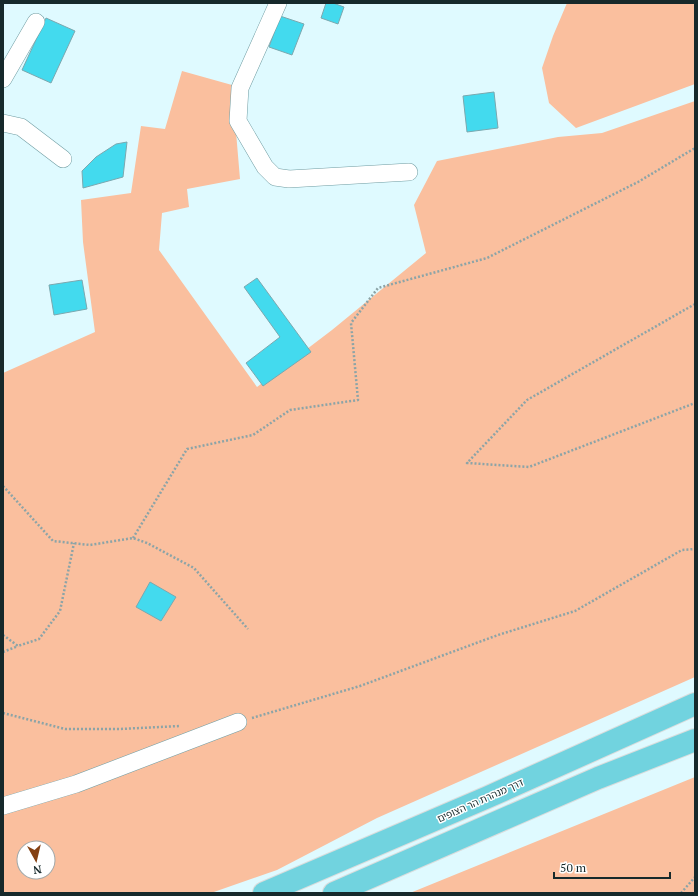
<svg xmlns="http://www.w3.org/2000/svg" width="698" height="896" viewBox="0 0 698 896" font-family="'PT Serif','Noto Sans Hebrew',serif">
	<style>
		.green { fill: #fabf9e; fill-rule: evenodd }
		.building { fill: #43daee; stroke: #7ba8af }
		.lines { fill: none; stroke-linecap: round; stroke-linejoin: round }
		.minor-casing { stroke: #709da3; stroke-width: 18 }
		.major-casing { stroke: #dadddd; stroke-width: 24 }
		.path { stroke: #8ca4a7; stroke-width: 2.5; stroke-dasharray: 2 2; stroke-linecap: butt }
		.minor { stroke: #fff; stroke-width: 17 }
		.major { stroke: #71d3df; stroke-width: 22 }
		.labels { text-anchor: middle; stroke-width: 3; stroke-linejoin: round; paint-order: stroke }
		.street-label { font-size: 10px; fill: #16292b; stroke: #fff }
	</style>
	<rect width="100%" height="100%" fill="#dffaff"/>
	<path class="green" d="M567 3H695V84L576 128 549 103 542 68 553 36Z
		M182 71 232 85 240 179 187 189 189 207 162 213 159 250 257 387 332 330 426 253 414 205 437 161 558 137 602 133 695 101V677L377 818 277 870 211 893H3V373L95 332 83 242 81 200 131 193 141 126 165 129ZM24 848H48V872H24Z
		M695 777V893H410Z"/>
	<path class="building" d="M326 3H333L344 7 338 24 321 18Z
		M280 16 304 24 292 55 269 47Z
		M46 18 75 31 51 83 22 70Z
		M494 92 498 128 467 132 463 96Z
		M127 142 123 177 83 188 82 171 96 157 116 144Z
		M257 278 311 352 263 386 246 363 280 337 244 287Z
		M82 280 87 309 54 315 49 285Z
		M150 582 176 597 161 621 136 607Z"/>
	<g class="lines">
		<g class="minor-casing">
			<path id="minor" d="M278 3 240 88 238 121 265 167 275 177 289 179 409 172
				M3 79 36 22
				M3 123 21 127 63 159
				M3 806 76 784 238 722"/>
		</g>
		<g class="major-casing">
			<path id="major" d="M264 893 488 797 695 704
				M334 893 598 778 695 740"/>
		</g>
		<path class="path" d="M695 304 527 400 467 463 529 467 695 403
			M3 486 53 541 90 545 133 538 147 543 194 568 248 629
			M133 538 187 449 253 435 290 410 358 400 351 323 378 288 487 258 638 182 695 148
			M3 635 18 646 39 639 60 611 74 543
			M3 652 18 646
			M3 713 65 729H120L180 726
			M252 718 360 686 498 635 575 611 682 550 695 549
			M681 893 695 877"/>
		<use href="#minor" class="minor"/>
		<use href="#major" class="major"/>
	</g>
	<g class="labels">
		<g class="street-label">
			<text transform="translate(480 800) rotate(-24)" y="4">דרך מנהרת הר הצופים</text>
		</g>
	</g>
	<rect width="698" height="896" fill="none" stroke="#16292b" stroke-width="8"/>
	<g transform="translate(36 860) rotate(172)"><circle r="19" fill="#ffffff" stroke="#a2a9aa"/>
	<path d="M0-3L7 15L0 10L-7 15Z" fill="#844012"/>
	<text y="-6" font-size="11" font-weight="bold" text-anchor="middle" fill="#16292b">N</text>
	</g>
	<path d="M554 872v6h116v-6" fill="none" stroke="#16292b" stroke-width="2"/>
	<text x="560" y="872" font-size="12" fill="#16292b" stroke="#ffffff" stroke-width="3" paint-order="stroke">50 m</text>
</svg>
